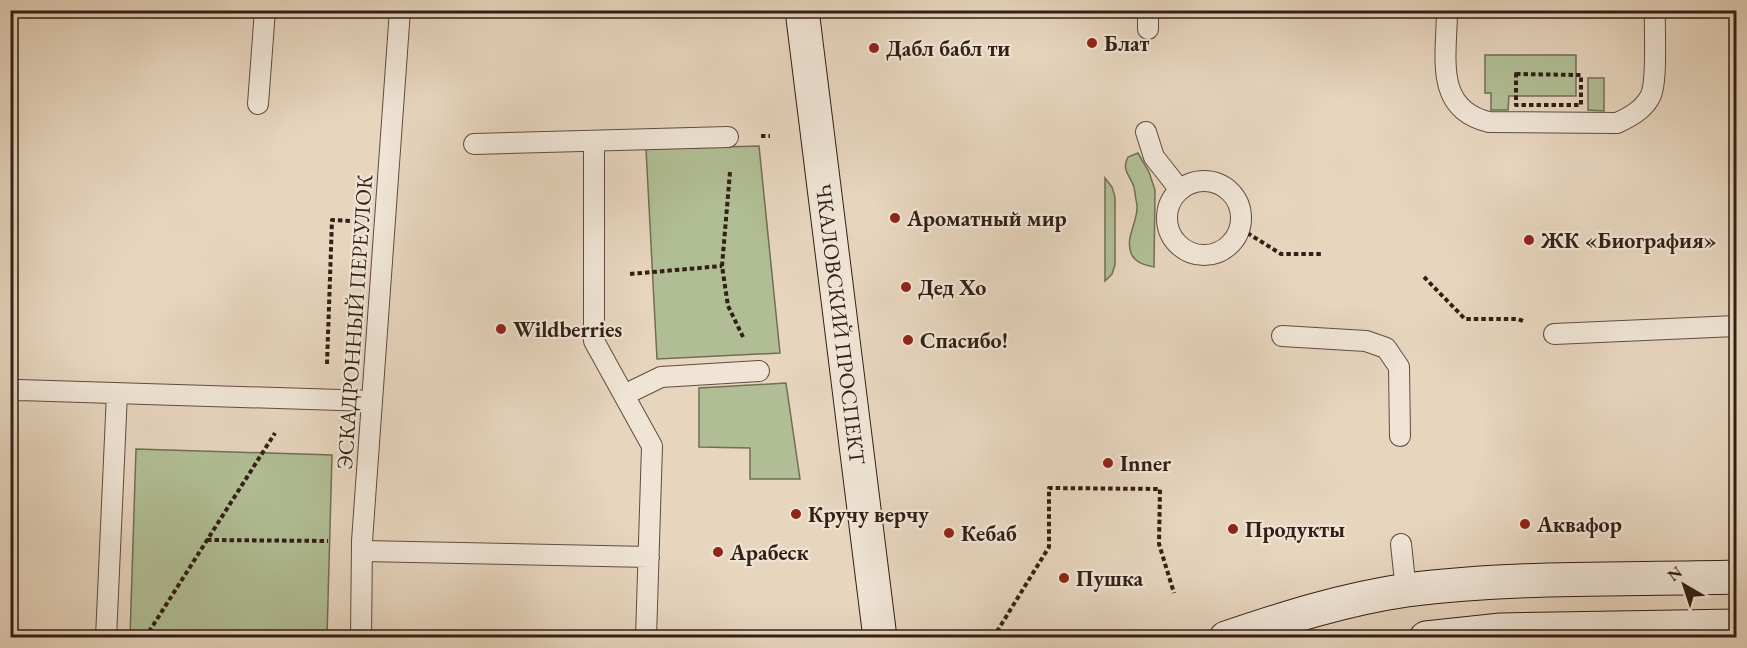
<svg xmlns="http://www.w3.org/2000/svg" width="1747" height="648" viewBox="0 0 1747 648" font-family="'EB Garamond',serif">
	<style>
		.green { fill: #b1be95; stroke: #726e55; stroke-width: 1.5 }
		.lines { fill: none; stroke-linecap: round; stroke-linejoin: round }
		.lane-casing { stroke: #604c3f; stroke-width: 22 }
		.secondary-casing { stroke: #331f15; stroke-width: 35 }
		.path { stroke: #331f15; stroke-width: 4; stroke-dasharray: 4.5 3; stroke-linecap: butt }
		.lane { stroke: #efe4d5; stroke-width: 20 }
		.secondary { stroke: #efe4d5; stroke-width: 33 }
		.poi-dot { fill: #8f2418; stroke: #efe4d5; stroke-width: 2 }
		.labels { text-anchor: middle; stroke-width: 4.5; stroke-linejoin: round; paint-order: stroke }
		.poi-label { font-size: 22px; font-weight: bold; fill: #331f15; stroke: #efe4d5; text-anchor: start }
		.street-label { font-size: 22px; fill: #331f15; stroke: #efe4d5 }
	</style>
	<rect width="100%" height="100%" fill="#e7d5be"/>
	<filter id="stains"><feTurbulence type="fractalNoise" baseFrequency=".00333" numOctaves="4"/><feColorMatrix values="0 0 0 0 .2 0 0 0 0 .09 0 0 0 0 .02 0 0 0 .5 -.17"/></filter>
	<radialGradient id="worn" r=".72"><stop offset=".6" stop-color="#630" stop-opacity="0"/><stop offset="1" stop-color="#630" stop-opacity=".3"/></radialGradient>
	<path class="green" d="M1485 55H1576V96H1509L1508 110H1491V93H1485Z
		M1588 78H1604V111L1588 110Z
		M759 146 780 353 657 359 646 149Z
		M1138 153 1149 172 1155 190 1154 267C1145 265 1135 263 1131 253 1125 237 1138 222 1137 206 1136 200 1135 193 1134 187 1130 175 1121 170 1128 157Z
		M1105 178 1112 187 1115 197V265L1112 274 1105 281Z
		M786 383 800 479H750V448L699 447V388Z
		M136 449 332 455 327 637H130Z"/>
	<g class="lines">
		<g class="lane-casing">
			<path id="lane" d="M1447 10C1447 55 1433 109 1489 122L1617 123C1630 117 1643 110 1650 97 1658 83 1654 29 1655 10
				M1148 29V10
				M258 104 265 10
				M1146 132 1154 157 1180 190
				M594 141V341L652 446 646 638
				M474 144 728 137
				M1167 218a37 37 0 1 1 74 0a37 37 0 1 1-74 0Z
				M1554 334 1736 326
				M1282 336 1366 341 1386 348 1399 367 1400 436
				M10 391 19 390 372 401
				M624 395 661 377 759 371
				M1401 544 1406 591
				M362 551 649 557
				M106 638 117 393
				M361 638 362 541 400 10"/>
		</g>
		<g class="secondary-casing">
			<path id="secondary" d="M802 10 880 638
				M1226 638C1285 618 1345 599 1407 590 1515 576 1628 580 1736 577
				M1426 638 1501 630 1736 626"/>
		</g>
		<path class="path" d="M1516 74 1581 75V105H1516Z
			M761 136H770
			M730 172 722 266 728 306 743 337
			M1241 229 1281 254H1321
			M630 274 722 266
			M1424 277 1465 319H1518L1523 321
			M327 364 332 220 351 221
			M207 540 328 541
			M145 638 275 433
			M993 638 1049 547V488L1160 489 1159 544 1174 593"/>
		<use href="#lane" class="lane"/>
		<use href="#secondary" class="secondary"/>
	</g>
	<g class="poi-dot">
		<circle cx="1092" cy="43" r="6"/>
		<circle cx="874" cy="48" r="6"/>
		<circle cx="895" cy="218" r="6"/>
		<circle cx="1529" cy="240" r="6"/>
		<circle cx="906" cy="287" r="6"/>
		<circle cx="501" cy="329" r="6"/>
		<circle cx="908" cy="340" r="6"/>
		<circle cx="1108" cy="463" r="6"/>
		<circle cx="796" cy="514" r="6"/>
		<circle cx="1525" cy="524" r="6"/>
		<circle cx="1233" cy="529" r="6"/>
		<circle cx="949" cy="533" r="6"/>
		<circle cx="718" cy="552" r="6"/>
		<circle cx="1064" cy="578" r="6"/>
	</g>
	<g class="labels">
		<g class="poi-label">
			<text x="1104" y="51">Блат</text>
			<text x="886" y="56">Дабл бабл ти</text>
			<text x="907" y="226">Ароматный мир</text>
			<text x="1541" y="248">ЖК «Биография»</text>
			<text x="918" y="295">Дед Хо</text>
			<text x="513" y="337">Wildberries</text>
			<text x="920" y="348">Спасибо!</text>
			<text x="1120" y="471">Inner</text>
			<text x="808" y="522">Кручу верчу</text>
			<text x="1537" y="532">Аквафор</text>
			<text x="1245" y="537">Продукты</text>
			<text x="961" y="541">Кебаб</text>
			<text x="730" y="560">Арабеск</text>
			<text x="1076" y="586">Пушка</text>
		</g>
		<g class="street-label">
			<text transform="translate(354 322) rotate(-86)" y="8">ЭСКАДРОННЫЙ ПЕРЕУЛОК</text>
			<text transform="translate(841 324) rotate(83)" y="8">ЧКАЛОВСКИЙ ПРОСПЕКТ</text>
		</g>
	</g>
	<rect width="1747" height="648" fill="none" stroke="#e7d5be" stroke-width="36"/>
	<rect x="12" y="12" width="1723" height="624" fill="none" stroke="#331f15" stroke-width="3"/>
	<rect x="18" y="18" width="1711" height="612" fill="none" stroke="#331f15" stroke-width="1.5"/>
	<g transform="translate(1684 585) rotate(321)" stroke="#efe4d5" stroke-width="4.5" paint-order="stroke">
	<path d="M0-4.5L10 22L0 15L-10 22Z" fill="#331f15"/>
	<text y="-9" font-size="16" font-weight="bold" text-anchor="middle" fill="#331f15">N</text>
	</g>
	<rect width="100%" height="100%" filter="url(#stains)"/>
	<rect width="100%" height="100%" fill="url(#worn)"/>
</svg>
